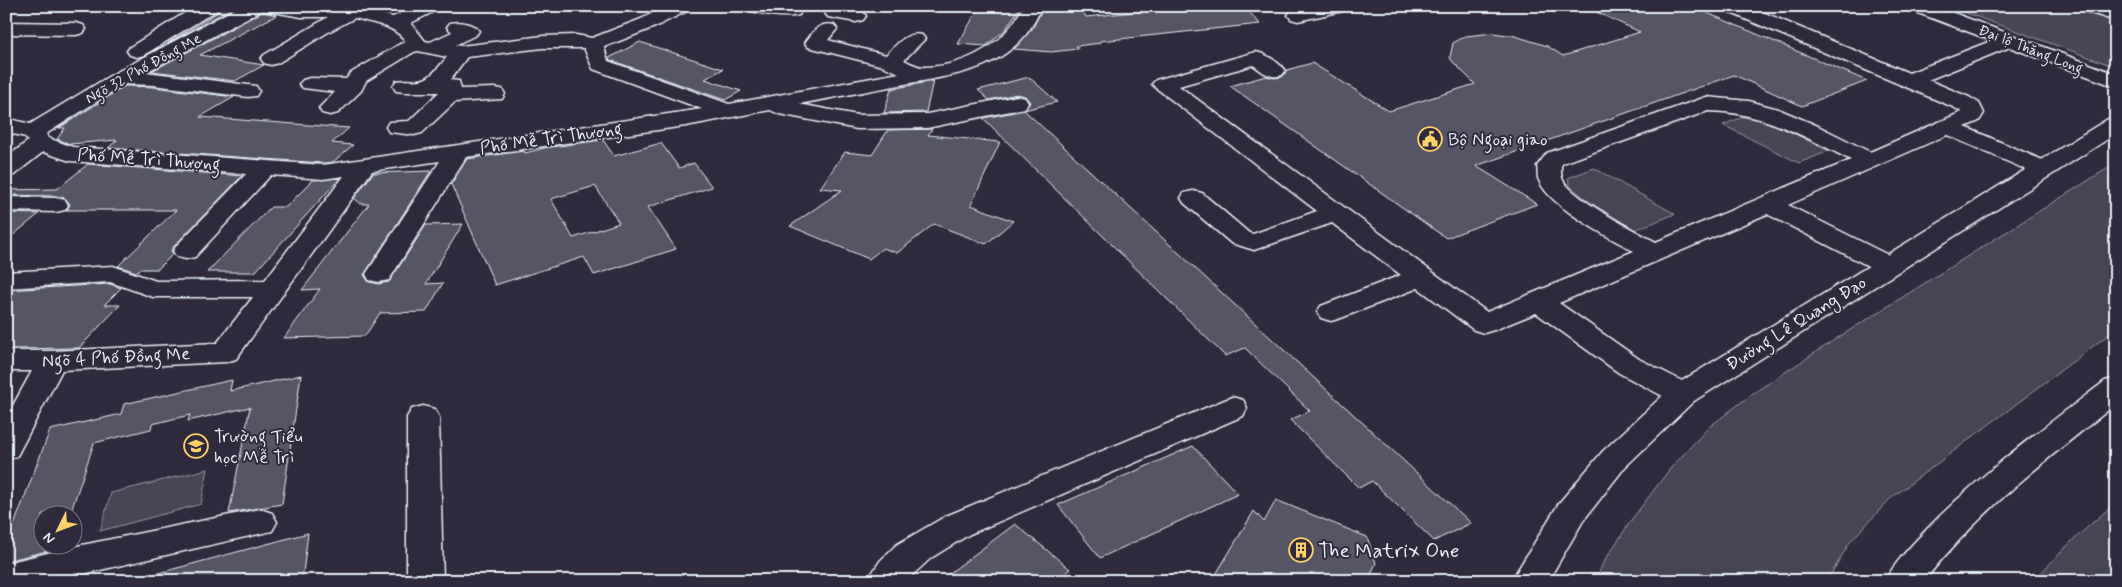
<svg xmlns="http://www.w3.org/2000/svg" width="2122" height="587" viewBox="0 0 2122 587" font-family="Mynerve,sans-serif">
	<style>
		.green { fill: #464455; stroke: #979aa6 }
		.building { fill: #575565; stroke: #e8f1f8; fill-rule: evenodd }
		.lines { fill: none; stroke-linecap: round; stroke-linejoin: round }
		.minor-casing { stroke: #e8f1f8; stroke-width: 3 }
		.major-casing { stroke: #e8f1f8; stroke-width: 3 }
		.highway-casing { stroke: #e8f1f8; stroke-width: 3 }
		.minor { fill: #2f2a3d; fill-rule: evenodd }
		.major { fill: #2f2a3d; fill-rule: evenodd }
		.highway { fill: #2f2a3d; fill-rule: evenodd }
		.labels { text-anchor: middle; stroke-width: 4; stroke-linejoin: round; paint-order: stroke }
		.far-street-label { font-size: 15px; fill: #e8f1f8; stroke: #2f2a3d }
		.street-label { font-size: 18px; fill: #e8f1f8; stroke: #2f2a3d }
		.poi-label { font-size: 18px; fill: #e8f1f8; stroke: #2f2a3d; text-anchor: start }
		.near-poi-label { font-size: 21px; fill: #e8f1f8; stroke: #2f2a3d; text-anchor: start }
	</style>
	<rect width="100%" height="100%" fill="#2f2a3d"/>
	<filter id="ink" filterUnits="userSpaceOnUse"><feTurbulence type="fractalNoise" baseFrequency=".02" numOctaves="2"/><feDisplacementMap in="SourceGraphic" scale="10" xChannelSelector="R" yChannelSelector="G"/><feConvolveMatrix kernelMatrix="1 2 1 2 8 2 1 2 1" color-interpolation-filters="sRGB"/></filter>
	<g filter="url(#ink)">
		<path class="green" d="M1947 6H2073L2116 20V67Z
			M1743 117 1769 121 1829 151 1799 163 1723 125Z
			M2116 163V329L1890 499 1850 542 1827 581H1596L1602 565 1632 519 1669 470 1709 427 1752 394 1839 337Z
			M1594 168 1675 214 1635 230 1591 203 1570 186 1568 178Z
			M208 469 201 504 100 531 111 493Z
			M2116 502V581H2033L2072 541Z"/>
		<path class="building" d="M223 6H236L168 43 218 12Z
			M980 6H1021L1005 30 986 46 958 44Z
			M1044 6H1080L1086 17 1192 6H1244L1260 24 1100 41 1101 43 1076 46 1078 49 1051 52 1014 49 1032 29Z
			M1583 6H1691L1867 81 1802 106 1734 75 1476 166 1537 204 1446 238 1230 86 1266 76 1274 78 1282 77 1287 70 1312 63 1389 111 1475 84 1452 61 1450 57 1453 43 1466 36 1493 33 1515 36 1547 46 1563 56 1640 32Z
			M262 12 277 15 200 55 264 65 235 81 152 71Z
			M640 42 723 69 705 79 741 91 725 100 610 60 609 58Z
			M1029 77 1057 102 1024 110 1471 523 1434 541 1372 481 1359 488 1290 420 1310 411 1290 392 1245 348 1225 356 983 118 1025 110 1030 102 1025 96 1017 94 989 100 978 90Z
			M933 81 926 112 884 113 891 89Z
			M125 86 153 87 234 97 200 117 349 128 332 143 353 145 333 162 323 163 108 148 117 140 70 144 57 139 65 128H59Z
			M932 129 928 135 1000 142 971 205 1013 221 986 244 934 224 897 253 883 248 869 259 790 226 842 190 820 188 845 152 872 155 888 130Z
			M603 140 614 156 661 143 679 168 694 163 712 187 648 207 676 249 594 275 584 257 495 285 451 184 467 159 524 151 525 153 544 148ZM595 186 619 223 573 238 551 199Z
			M88 164 242 176 176 244 171 250 173 254 158 269H140L136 272 118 266 176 210H67L70 204 65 198 56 196 6 195V190L57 189Z
			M431 171 364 275 369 282 379 284 389 282 426 225 463 224 426 284 443 283 426 312 380 313 365 336 284 338 320 289 302 290 369 204H361L354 198 373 173Z
			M340 178 255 272H207L271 207H286L313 180Z
			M6 213 39 214 6 241Z
			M110 284 121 288 104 305H120L79 348 6 349V290Z
			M301 375 282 504 229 513 250 407 188 421 190 415 152 424 151 429 94 443 70 514H42V544H60L59 548 6 561V546L50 430 121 414 124 404 232 380 230 391Z
			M1193 446 1238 494 1100 558 1058 505Z
			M1276 500 1367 537 1376 563 1368 581H1212L1254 511 1264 522Z
			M1015 524 1070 569 1055 581H939Z
			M308 533 302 581H151V575Z"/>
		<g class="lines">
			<g class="minor-casing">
				<path id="minor" d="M196 6H219L217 10 144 55 137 57 130 55 127 51 130 47Z
					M240 6H353L393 17 415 6H439L437 10 411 23 425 41 430 42 452 32 447 27 450 23C459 21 473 23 479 31L476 35 455 45 461 46 543 36 576 35 592 38 641 19 667 6H691L689 10 655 27 604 47 608 61 729 104 899 73 883 66 808 47 805 43C813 32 820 21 834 25L837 29 828 40 886 55C897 45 906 31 922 35L925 39 904 60C910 63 919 68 926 67 966 66 1007 43 1023 6H1042C1016 70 960 74 900 85 866 91 833 98 799 104L857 115 927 114 1017 96 1025 98 1028 103 1025 108 927 128 857 129 779 114 770 110 686 126 466 157 389 280 379 282 369 280 366 274 440 161 372 171 236 359 226 362 62 370 17 456 6 460V418L32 371H6V351H52L217 343 253 297H153L110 282 6 288V272L113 266 156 281 265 280 344 176 323 179 271 175 195 257 186 259 177 257 173 251 177 245 246 174 70 161 43 152 14 175 6 177V158L28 141 25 137 6 132V118L30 124 113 74ZM262 10 301 17H328L264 55 261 59 264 63 271 65 278 63 330 31 355 18C374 24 395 25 406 42L400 44 351 73 346 79 310 78 303 80 299 84 303 88 335 92 319 108 322 113 330 115 338 113 361 91 366 81 414 52 418 51 447 57C441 64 433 76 424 79 417 82 405 79 396 81L393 86 396 91 404 92H439L409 121 389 122 386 127 389 132 414 135 422 133 455 102 502 99 505 94 502 89 494 88 461 89 459 81 450 80 467 57 543 48H584L593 69 702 109 323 165 73 147 48 138 46 134 124 84 153 85 248 97 256 96 259 91 256 86 248 85 146 72Z
					M746 6H796L801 11 799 15C784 19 763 14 748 10Z
					M829 6H848L847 9 863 12 866 16 863 20 856 22 828 17 825 13Z
					M1312 6H1349L1347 10 1298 21 1291 19 1288 15 1291 11Z
					M1722 6H1748L1909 73 2001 37 2008 35 2015 37 2018 41 2015 45 1928 80 1969 97 1979 103 1984 113 1979 121 1965 127 2052 164 2056 169 2052 174 2044 176 2036 174 1947 135 1788 205 1896 259 1900 265 1896 271 1887 273 1878 271 1767 214 1559 303 1639 359 1694 387 1698 394 1694 401 1683 404 1672 401 1619 373 1536 313 1494 330 1484 333 1474 330 1418 288 1341 318 1331 321 1321 318 1317 312 1321 306 1401 275 1332 223 1254 250 1231 243 1184 203 1181 198 1184 193 1193 191 1202 193 1249 233 1253 234 1317 211 1156 88 1152 84 1156 80 1256 52C1266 54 1279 62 1285 71L1282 75C1270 79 1263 72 1253 65L1179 86 1487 312 1634 251C1609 237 1547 206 1538 178 1537 174 1538 170 1537 166L1547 153 1706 97 1749 101 1778 109 1818 126 1870 152 1962 112 1953 107 1724 10ZM1708 111C1763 112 1803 136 1851 160L1656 242C1637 232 1569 197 1562 178 1561 175 1561 170 1561 166L1563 163Z
					M6 22 76 23 83 25 86 29 83 33 76 35 6 34Z
					M6 197 56 198 65 200 68 205 65 210 56 212 6 211Z
					M1232 397 1243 400 1247 408 1243 416 970 534 931 558 906 581H867L880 561 896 545 946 516Z
					M423 406 434 409 439 417 443 581H407V417L412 409Z
					M260 509 272 513 277 522 272 531 52 581H6V563L77 546Z"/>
			</g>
			<g class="major-casing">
				<path id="major" d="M1908 6H1935L2116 74V87L1910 10Z
					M2116 117V134L1694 401 1625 467 1583 521 1548 581H1511L1559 503 1603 451 1672 387 2108 119Z
					M2116 378V404C2048 458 1978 512 1924 581H1885C1895 562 1911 546 1926 530 1980 474 2043 428 2105 381Z"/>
			</g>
			<g class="highway-casing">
				<path id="highway" d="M2079 6H2108L2116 9V21L2081 10Z"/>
			</g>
			<use href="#minor" class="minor"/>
			<use href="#major" class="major"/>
			<use href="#highway" class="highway"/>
		</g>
	</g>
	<defs>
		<g id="civic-ring" transform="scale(1.25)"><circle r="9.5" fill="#2f2a3d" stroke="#ffd166" stroke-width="1.5"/><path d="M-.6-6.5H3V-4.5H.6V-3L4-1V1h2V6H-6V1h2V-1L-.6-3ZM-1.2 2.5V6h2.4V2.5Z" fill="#ffd166"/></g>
		<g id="school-ring" transform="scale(1.25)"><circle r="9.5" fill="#2f2a3d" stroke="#ffd166" stroke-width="1.5"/><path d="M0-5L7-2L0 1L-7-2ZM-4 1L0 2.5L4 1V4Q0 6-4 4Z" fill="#ffd166"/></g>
		<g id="building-ring" transform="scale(1.25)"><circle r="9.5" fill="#2f2a3d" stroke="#ffd166" stroke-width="1.5"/><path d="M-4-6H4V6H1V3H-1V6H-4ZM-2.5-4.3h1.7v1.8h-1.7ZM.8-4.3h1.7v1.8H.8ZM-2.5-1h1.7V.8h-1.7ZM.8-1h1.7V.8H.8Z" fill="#ffd166"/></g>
	</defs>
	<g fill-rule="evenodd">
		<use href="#civic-ring" x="1430" y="139"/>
		<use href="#school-ring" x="196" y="446"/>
		<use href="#building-ring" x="1301" y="550"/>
	</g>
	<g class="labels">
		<g class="far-street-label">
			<text transform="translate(2031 49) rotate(21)" y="5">Đại lộ Thăng Long</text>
			<text transform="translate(143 68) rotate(-29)" y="5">Ngõ 32 Phố Đồng Me</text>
		</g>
		<g class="street-label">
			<text transform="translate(551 138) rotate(-8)" y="6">Phố Mễ Trì Thượng</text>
			<text transform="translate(149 159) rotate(4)" y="6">Phố Mễ Trì Thượng</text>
			<text transform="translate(1796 323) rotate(-32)" y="6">Đường Lê Quang Đạo</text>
			<text transform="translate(116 357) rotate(-3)" y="6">Ngõ 4 Phố Đồng Me</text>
		</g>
		<g class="poi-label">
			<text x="1448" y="145">Bộ Ngoại giao</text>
			<text x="214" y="442">Trường Tiểu<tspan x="214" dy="21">học Mễ Trì</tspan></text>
		</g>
		<g class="near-poi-label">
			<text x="1318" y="557">The Matrix One</text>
		</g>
	</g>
	<rect width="2122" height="587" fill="none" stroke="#2f2a3d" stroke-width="25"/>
	<rect x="12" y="12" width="2097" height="562" fill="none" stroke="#e8f1f8" stroke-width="2" filter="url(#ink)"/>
	<g transform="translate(58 530) rotate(228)"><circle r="24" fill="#2f2a3d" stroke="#797a88"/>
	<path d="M0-4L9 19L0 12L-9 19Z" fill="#ffd166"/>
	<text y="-8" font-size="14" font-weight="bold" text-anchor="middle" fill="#e8f1f8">N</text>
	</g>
</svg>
